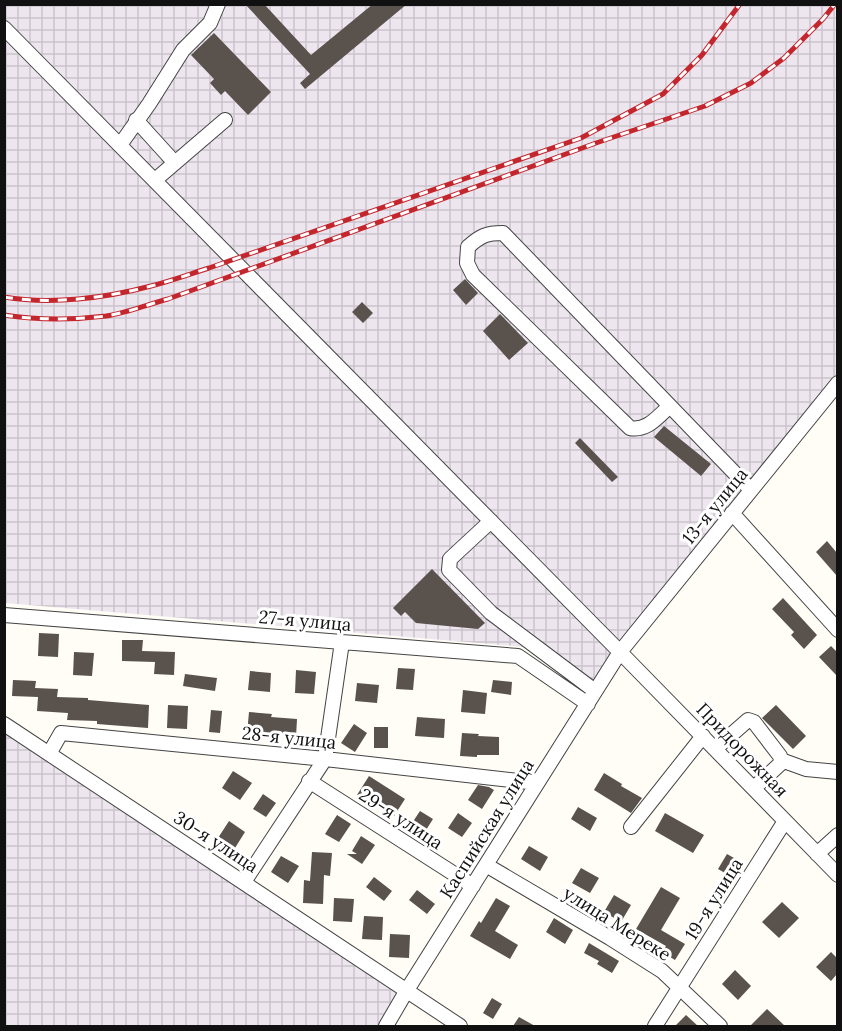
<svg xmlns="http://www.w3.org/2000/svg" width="842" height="1031" viewBox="0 0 842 1031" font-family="Lora,serif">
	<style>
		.industrial { fill: url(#industrial-grid) }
		.building { fill: #5a524d }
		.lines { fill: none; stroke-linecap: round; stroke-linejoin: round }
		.minor-casing { stroke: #444; stroke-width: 16 }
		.minor { stroke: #fff; stroke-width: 14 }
		.rail-casing { stroke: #c4262e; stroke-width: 5 }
		.rail { stroke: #fff; stroke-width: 3; stroke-dasharray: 9; stroke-linecap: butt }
		.labels { text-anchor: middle; stroke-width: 6; stroke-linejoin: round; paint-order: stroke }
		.street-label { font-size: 18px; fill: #111; stroke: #fff }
	</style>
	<defs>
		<pattern id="industrial-grid" width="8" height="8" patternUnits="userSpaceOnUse" patternTransform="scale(1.5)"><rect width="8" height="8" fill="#eee6ef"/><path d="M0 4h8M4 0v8" fill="none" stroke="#cbc4cc"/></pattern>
	</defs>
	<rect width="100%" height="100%" fill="#fffdf5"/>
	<path class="industrial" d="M4 5H837V381L588 693 525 647 5 603Z
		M4 731 402 992 380 1026H5Z"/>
	<path class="building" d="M245 4H264L311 55 373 4H407L305 89 300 83 310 74Z
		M214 33 271 92 248 115 225 91 221 95 210 83 214 79 191 55Z
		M465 279 478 293 466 305 453 290Z
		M362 302 373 313 363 323 352 312Z
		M500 314 528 343 509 360 483 331Z
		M664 426 711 464 701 476 654 437Z
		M580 438 618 477 612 482 575 443Z
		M827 541 837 553V576L816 552Z
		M432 569 485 623 478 629 416 623 405 612 401 616 393 608Z
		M783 598 817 635 804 649 791 635 794 632 772 609Z
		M39 633 59 634 58 657 38 656Z
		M122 640H143L142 651 175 652 174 675 154 674 155 662 122 661Z
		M831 646 837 652V676L819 657Z
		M74 652 94 653 92 676 73 675Z
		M398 668 415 669 413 690 396 689Z
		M296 670 316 672 314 694 295 693Z
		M250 671 271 673 270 692 248 690Z
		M185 674 217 678 215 691 183 686Z
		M13 680 36 681 35 688 58 689 57 697 88 698V700L149 705 148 728 97 724V721L67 720 68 713 37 711 38 697 12 696Z
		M493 680 512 682 511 695 491 692Z
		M357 683 379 685 377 703 355 701Z
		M463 690 487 693 485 714 461 712Z
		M168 705 188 706 187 729 167 728Z
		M776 705 806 736 793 749 762 718Z
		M211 710 222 711 220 733 209 732Z
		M249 712 272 714 271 717 297 719 296 737 269 735V737L247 734Z
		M417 717 445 719 444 738 415 736Z
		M354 724 367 733 355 752 341 743Z
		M374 727H388V748H374Z
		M462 733 479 734 478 736 499 737V755H477V757L460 756Z
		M233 771 252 783 240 800 222 788Z
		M604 773 622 784 621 786 642 798 631 813 594 790Z
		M369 776 405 799 394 816 372 802 370 804 357 795Z
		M478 785 489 787 494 790 482 809 468 800Z
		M263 794 276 803 266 817 253 809Z
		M578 807 597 818 590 831 571 819Z
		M420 811 433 819 421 838 408 829Z
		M458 813 472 823 462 837 448 828Z
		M665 813 704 835 693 853 655 831Z
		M337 815 351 824 339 842 325 834Z
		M229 821 245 832 235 848 218 838Z
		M361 836 375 845 362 864 347 854H357L352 851Z
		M529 846 548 857 540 871 521 859Z
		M312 852 332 853 330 876 324 875 323 904 303 903 304 880 310 881Z
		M727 854 741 862 732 877 718 869Z
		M281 856 299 866 288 883 271 872Z
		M581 868 599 878 590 893 572 883Z
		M374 877 392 891 384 901 366 887Z
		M661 887 680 898 661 930 685 944 675 960 662 952 666 946 636 929Z
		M417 890 435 904 427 914 409 900Z
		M614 895 631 905 621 922 604 912Z
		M334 898 354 899 352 922 333 921Z
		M496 898 510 906 495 931 518 945 510 959 470 936 479 921 481 923Z
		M782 902 799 918 779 938 762 922Z
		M364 916 383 917 382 940 362 939Z
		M554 918 573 930 565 944 546 932Z
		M390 934 410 935 409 958 389 957Z
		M589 943 619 961 612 973 597 964 599 961 584 953Z
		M831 952 837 958V974L831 981 816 967Z
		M735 970 751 986 738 1000 722 984Z
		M492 998 502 1004 493 1019 483 1013Z
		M767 1009 785 1026H750Z
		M686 1015 698 1026H675Z
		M519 1017 535 1026H513Z"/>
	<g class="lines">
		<g class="minor-casing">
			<path id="minor" d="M4 28 620 652 838 875
				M136 120 175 163
				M120 145 149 104 183 50 210 23 218 4
				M155 180 225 120
				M670 406C657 417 648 431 630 428L473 275 467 263 468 247C480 236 486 233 503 233L751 490
				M732 513 838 630
				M491 521 450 559 449 570 491 613 595 691
				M4 615 518 656 588 704
				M4 724 460 1026
				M715 749 748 720 754 722 780 756 781 760 780 764 754 788
				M49 754 61 733 325 759 537 783
				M781 760 806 769 838 772
				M309 781 473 886
				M631 827 703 736
				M817 854 838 835
				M486 865 610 938 662 971 720 1026
				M244 882 325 759 342 642
				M386 1026 407 990 620 652 838 383
				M655 1026 785 821"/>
		</g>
		<use href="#minor" class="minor"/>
		<g class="rail-casing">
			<path id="rail" d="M4 297C51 305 106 298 151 286 171 281 190 274 209 268L581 138 663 94 702 55 740 4
				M4 315C37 320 73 320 106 316 126 313 149 304 168 299L596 143 705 106 751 83 784 58 823 19 835 4"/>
		</g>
		<use href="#rail" class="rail"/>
	</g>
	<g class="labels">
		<g class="street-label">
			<text transform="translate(715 506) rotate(-51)" y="6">13-я улица</text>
			<text transform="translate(305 621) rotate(5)" y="6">27-я улица</text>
			<text transform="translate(289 738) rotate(6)" y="6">28-я улица</text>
			<text transform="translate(742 750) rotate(46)" y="6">Придорожная</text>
			<text transform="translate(401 819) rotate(33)" y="6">29-я улица</text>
			<text transform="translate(487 829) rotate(-58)" y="6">Каспийская улица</text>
			<text transform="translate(216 842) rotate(33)" y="6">30-я улица</text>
			<text transform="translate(714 899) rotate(-58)" y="6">19-я улица</text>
			<text transform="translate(617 924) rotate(32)" y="6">улица Мереке</text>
		</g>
	</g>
	<rect width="842" height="1031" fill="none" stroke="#111111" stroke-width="12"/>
</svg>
